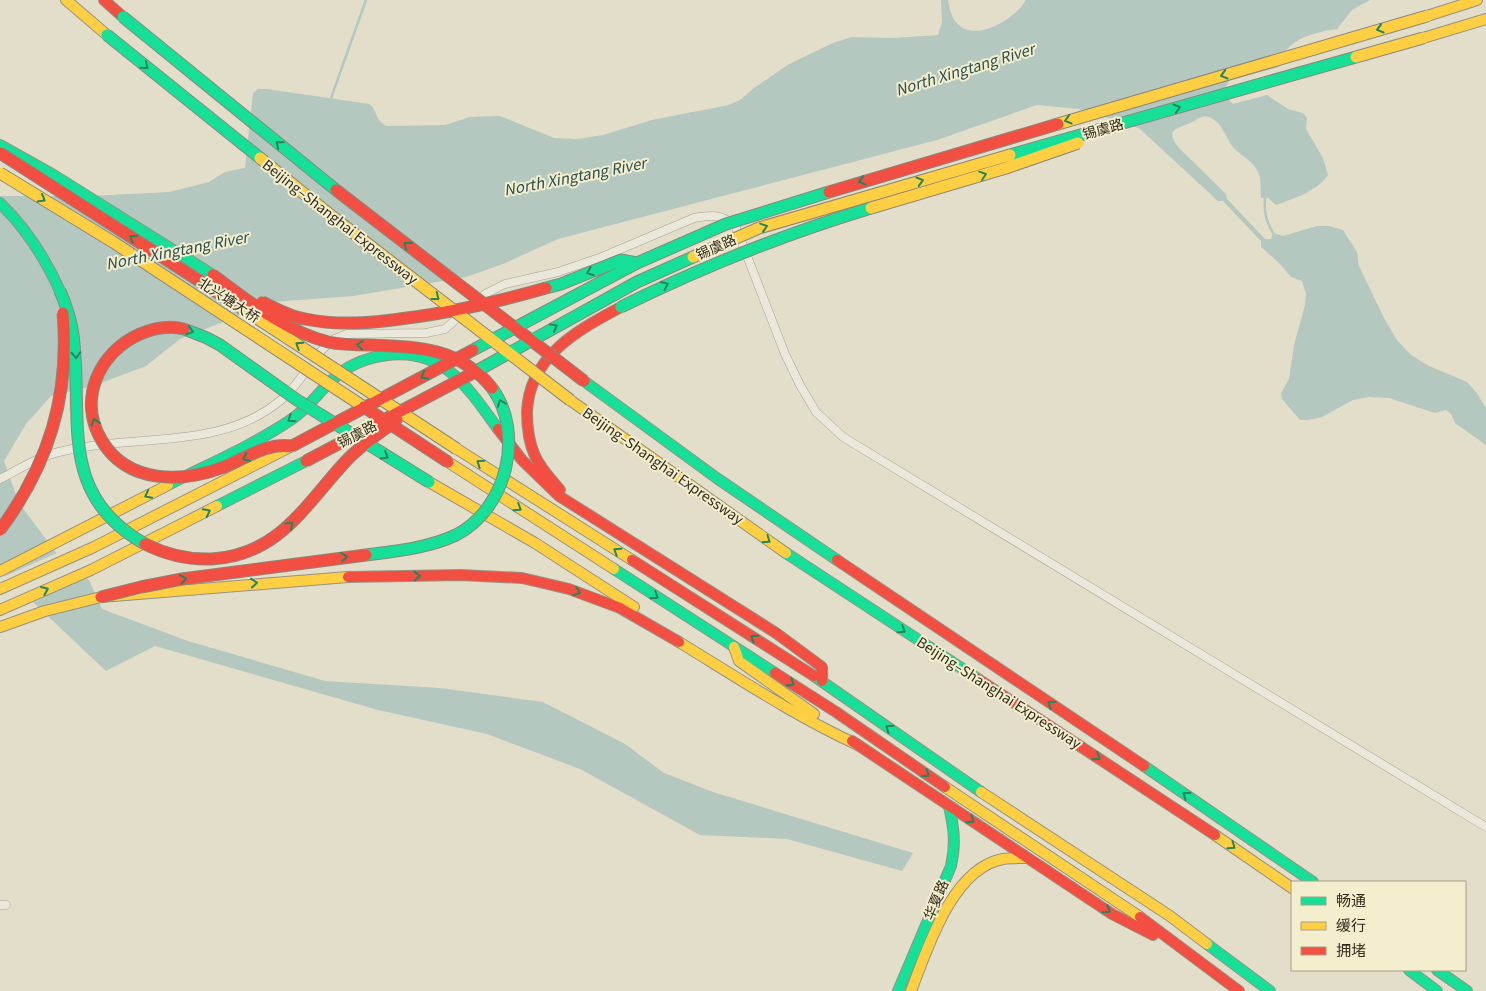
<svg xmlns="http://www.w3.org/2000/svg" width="1486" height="991" viewBox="0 0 1486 991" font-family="Georgia,'Noto Sans SC',serif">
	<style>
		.water { fill: #b5c8bf }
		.pier { fill: #e2deca }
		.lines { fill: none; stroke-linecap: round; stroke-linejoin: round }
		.stream { stroke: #b5c8bf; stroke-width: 2.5 }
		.street-casing { stroke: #a6a293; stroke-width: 9 }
		.fast-casing { stroke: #969283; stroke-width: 12 }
		.slow-casing { stroke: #969283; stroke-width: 12 }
		.jam-casing { stroke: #969283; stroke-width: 12 }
		.street { stroke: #eae7db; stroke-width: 8 }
		.fast { stroke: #16e098; stroke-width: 10 }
		.slow { stroke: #ffcf43; stroke-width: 10 }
		.jam { stroke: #f24e42; stroke-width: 10 }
		.fast-bridge-casing { stroke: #8c877a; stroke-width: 13; stroke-linecap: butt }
		.slow-bridge-casing { stroke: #8c877a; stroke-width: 13; stroke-linecap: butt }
		.jam-bridge-casing { stroke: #8c877a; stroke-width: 13; stroke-linecap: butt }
		.fast-bridge { stroke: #16e098; stroke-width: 11 }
		.slow-bridge { stroke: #ffcf43; stroke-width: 11 }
		.jam-bridge { stroke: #f24e42; stroke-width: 11 }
		.oneway { stroke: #24865a }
		.labels { text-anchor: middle; stroke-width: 4; stroke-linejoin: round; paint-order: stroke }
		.street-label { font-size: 14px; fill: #332b1c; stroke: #f3eece }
		.water-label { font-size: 15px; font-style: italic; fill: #2c4f53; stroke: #f3eece }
	</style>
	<rect width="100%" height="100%" fill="#e2deca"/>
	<path class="water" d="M941 0H948C949 5 950 11 952 16 965 43 999 28 1016 12 1020 9 1023 4 1026 0H1370L1352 10 1337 29C1318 32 1297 36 1285 52 1282 56 1281 62 1279 67L1230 80 1226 86 1228 99 1233 104 1267 95 1288 109 1303 113 1307 118 1306 129 1323 158 1328 175C1316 192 1295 198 1276 205L1268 198H1261C1260 189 1262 180 1258 172 1253 161 1244 158 1236 150 1226 141 1224 123 1209 117 1201 114 1195 122 1188 124 1173 130 1166 131 1179 148L1226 194 1227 199 1265 239H1271L1273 233 1283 236 1317 226H1329L1343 230 1357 252 1359 266 1385 320 1397 340 1411 355 1429 366 1467 382 1476 392 1486 408V445L1455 423 1451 414 1446 410 1435 413 1389 398 1369 397 1353 400 1322 417 1308 420H1300L1282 399 1281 393 1289 379 1294 345 1305 305 1306 294 1302 281 1291 277 1280 264 1261 247V241L1223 201H1218L1140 129 1126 123 1079 109 1037 105 937 140 558 239 503 264 466 277 353 296 273 302 180 339 146 366 93 386 51 396 26 424 4 461 19 503 66 566 89 580 102 609 188 641 325 681 440 688 543 702 625 744 664 773 713 792 913 853 902 871 787 839 700 835 580 769 487 734 378 710 155 646 106 671 0 571V196H90L169 192 209 182 225 172 245 168 253 93 258 89H267L369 104C379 111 374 122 388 126L445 125 470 117 500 116 554 138 578 139 603 135 652 120 729 105 740 100 754 88 789 64 833 43 852 37 894 38 938 35 942 22Z"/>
	<path class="pier" d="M59 552 68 564 88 576 30 604 3 577Z"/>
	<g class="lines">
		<path class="stream" d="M330 101 366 0
			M1265 198C1264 212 1266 221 1273 233"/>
		<g class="street-casing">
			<path id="street" d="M477 301 485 294 505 284 558 272 602 257 694 218C712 215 720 214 735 225L785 354 800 385 816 412 843 437 1486 827
				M314 358 332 340 347 334 426 333 445 329 463 313
				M0 479C19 469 38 457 59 452 132 433 219 452 281 400 292 391 300 379 308 368
				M0 905H6"/>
		</g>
		<g class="fast-casing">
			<path id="fast" d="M0 145 52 174 213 275
				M0 203C26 228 45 258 60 291
				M584 381 718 479 837 560
				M168 485C209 464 254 445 292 419 310 407 322 387 339 374 353 363 370 357 388 355 444 348 469 389 498 429
				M217 506 306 461
				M786 553 978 679
				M614 569 775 673
				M814 676 981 792
				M1144 766 1313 882
				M1207 944 1270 991
				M1409 970 1437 991
				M1437 970 1467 991
				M898 991 951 866C956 843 954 829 949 806"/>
		</g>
		<g class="slow-casing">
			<path id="slow" d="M66 0 107 35
				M1427 16 1477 0
				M1423 38 1486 19
				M570 400 786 553
				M457 449 632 560
				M448 462 614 569
				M429 482 535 543 634 607
				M0 571 168 485
				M0 589 94 547 292 446
				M0 610 91 570 217 506
				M0 627 45 611 101 597 348 577
				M679 642C738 678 795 716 858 745
				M734 647 739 661 814 714
				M945 787 1140 917
				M981 792 1170 916 1207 944
				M1215 835 1292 888
				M911 991C927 950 952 868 1003 859 1010 858 1018 858 1026 858"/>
		</g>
		<g class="jam-casing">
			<path id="jam" d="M104 0 123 17
				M498 429 522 460 559 496 776 633 822 667V681
				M560 490C551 479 541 469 535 456 529 443 527 426 527 412 529 356 578 330 621 307
				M632 560 814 676
				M837 560 1144 766
				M348 577 461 575 522 578 569 589 620 608 679 642
				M775 673 836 712 945 787
				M978 679 1215 835
				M852 741 1112 914 1153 935
				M1140 917 1239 991"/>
		</g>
		<use href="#street" class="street"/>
		<use href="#fast" class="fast"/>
		<use href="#slow" class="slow"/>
		<use href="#jam" class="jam"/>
		<g class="fast-bridge-casing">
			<path id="fast-bridge" d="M123 17 336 190
				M107 35 260 158
				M1010 155 1356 57
				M546 288 561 284 621 260 637 263
				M60 291C66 305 71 319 73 335 84 418 56 494 145 544
				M621 307C702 267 785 234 871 208
				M184 329 207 338 220 345 297 400 429 482
				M473 350 637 263 726 224 829 192
				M473 373 637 282 693 257
				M366 555C397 551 428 548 456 535 507 509 525 433 492 388"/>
		</g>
		<g class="slow-bridge-casing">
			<path id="slow-bridge" d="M1356 57 1423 38
				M1058 124 1427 16
				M260 158 334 218 570 400
				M0 173 113 242 364 407
				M871 208 1006 168 1078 143
				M693 257 759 228 1010 155
				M237 305 457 449"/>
		</g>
		<g class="jam-bridge-casing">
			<path id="jam-bridge" d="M0 153 237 305
				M336 190 584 381
				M829 192 1058 124
				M213 275C248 301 285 331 328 342 342 345 356 345 370 345 418 347 459 347 492 388
				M262 302C275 308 290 317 305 319 339 326 373 323 407 318 455 312 500 301 546 288
				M184 329C169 325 154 328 140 334 99 352 77 400 102 441 128 484 182 483 224 467 246 458 268 442 292 446
				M364 407 448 462
				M292 446 473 350
				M306 461 473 373
				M0 530C49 464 70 395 63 313
				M145 544C167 555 187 560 212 559 279 555 305 505 346 461 361 445 380 433 397 420
				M101 597 141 587 182 579 366 555"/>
		</g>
		<use href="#fast-bridge" class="fast-bridge"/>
		<use href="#slow-bridge" class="slow-bridge"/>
		<use href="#jam-bridge" class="jam-bridge"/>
	</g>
	<defs><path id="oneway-chevron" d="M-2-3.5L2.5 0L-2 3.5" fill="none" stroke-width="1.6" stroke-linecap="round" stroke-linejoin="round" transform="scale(1.25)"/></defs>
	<g class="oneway">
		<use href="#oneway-chevron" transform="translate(1380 29) rotate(164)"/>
		<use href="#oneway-chevron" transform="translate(145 66) rotate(39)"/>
		<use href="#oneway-chevron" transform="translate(1224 75) rotate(164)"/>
		<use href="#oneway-chevron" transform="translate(1177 108) rotate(-16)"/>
		<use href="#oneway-chevron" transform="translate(1068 120) rotate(164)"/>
		<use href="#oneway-chevron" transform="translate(279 144) rotate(-141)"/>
		<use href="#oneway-chevron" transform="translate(983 175) rotate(-19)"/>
		<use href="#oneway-chevron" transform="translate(862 181) rotate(163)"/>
		<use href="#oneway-chevron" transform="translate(920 181) rotate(-16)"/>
		<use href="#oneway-chevron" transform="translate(42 199) rotate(31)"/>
		<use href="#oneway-chevron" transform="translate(764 227) rotate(-18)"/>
		<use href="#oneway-chevron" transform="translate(133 238) rotate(-147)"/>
		<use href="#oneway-chevron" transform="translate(407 245) rotate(-142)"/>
		<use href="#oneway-chevron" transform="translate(590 272) rotate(159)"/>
		<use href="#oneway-chevron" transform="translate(665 285) rotate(-25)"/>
		<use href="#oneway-chevron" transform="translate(436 297) rotate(38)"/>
		<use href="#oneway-chevron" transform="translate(554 327) rotate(-29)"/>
		<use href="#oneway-chevron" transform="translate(190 331) rotate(17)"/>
		<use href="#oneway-chevron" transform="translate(299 345) rotate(-147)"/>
		<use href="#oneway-chevron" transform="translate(360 345) rotate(-176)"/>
		<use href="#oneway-chevron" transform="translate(76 355) rotate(87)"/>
		<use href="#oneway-chevron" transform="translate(424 376) rotate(152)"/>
		<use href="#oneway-chevron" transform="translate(501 403) rotate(-111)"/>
		<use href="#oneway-chevron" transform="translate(291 419) rotate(146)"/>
		<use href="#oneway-chevron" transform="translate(95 422) rotate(-107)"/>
		<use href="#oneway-chevron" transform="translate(385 456) rotate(31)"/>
		<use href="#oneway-chevron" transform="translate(246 458) rotate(156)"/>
		<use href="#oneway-chevron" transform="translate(480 463) rotate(-147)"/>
		<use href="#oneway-chevron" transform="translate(148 495) rotate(153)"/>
		<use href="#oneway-chevron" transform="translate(518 508) rotate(33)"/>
		<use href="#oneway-chevron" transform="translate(207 512) rotate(-27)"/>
		<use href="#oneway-chevron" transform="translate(290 525) rotate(-43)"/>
		<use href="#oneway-chevron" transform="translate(767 540) rotate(35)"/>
		<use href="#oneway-chevron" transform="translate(617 551) rotate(-147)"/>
		<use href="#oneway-chevron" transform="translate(344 557) rotate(-7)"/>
		<use href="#oneway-chevron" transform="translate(417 576) rotate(-1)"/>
		<use href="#oneway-chevron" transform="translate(183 579) rotate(-10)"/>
		<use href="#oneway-chevron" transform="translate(254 583) rotate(-4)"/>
		<use href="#oneway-chevron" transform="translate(45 590) rotate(-23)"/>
		<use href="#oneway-chevron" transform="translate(577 592) rotate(21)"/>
		<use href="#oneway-chevron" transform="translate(655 596) rotate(33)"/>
		<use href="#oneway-chevron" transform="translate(902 630) rotate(33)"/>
		<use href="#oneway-chevron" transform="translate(754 638) rotate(-147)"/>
		<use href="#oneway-chevron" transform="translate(791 683) rotate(32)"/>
		<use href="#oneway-chevron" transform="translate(1051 704) rotate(-146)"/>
		<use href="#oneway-chevron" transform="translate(889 728) rotate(-145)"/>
		<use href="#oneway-chevron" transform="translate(1097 757) rotate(33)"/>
		<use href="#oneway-chevron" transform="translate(926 774) rotate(35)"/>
		<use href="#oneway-chevron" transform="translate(1186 795) rotate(-146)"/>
		<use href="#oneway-chevron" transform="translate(971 820) rotate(33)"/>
		<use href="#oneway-chevron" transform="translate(1232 846) rotate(35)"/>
		<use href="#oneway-chevron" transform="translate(1107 910) rotate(33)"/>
	</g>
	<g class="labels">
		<g class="street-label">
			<text transform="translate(1103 129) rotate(-16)" y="5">锡虞路</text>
			<text transform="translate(340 222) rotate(38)" y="5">Beijing–Shanghai Expressway</text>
			<text transform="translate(716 247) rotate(-24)" y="5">锡虞路</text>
			<text transform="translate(229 300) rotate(33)" y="5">北兴塘大桥</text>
			<text transform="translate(357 434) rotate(-28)" y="5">锡虞路</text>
			<text transform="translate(663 466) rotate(35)" y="5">Beijing–Shanghai Expressway</text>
			<text transform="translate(999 693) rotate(33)" y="5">Beijing–Shanghai Expressway</text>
			<text transform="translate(936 900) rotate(-67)" y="5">华夏路</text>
		</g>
		<g class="water-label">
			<text transform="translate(965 70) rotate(-17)" y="5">North Xingtang River</text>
			<text transform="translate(575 177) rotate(-11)" y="5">North Xingtang River</text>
			<text transform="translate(177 251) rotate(-11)" y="5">North Xingtang River</text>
		</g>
	</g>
	<rect x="1291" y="881" width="175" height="90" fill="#f3eece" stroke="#a6a087"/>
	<rect x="1301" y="897" width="25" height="8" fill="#16e098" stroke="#a6a087"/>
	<text x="1336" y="906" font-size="15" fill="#332b1c">畅通</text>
	<rect x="1301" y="922" width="25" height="8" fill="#ffcf43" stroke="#a6a087"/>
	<text x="1336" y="931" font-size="15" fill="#332b1c">缓行</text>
	<rect x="1301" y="947" width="25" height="8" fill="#f24e42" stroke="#a6a087"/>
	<text x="1336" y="956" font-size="15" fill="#332b1c">拥堵</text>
</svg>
